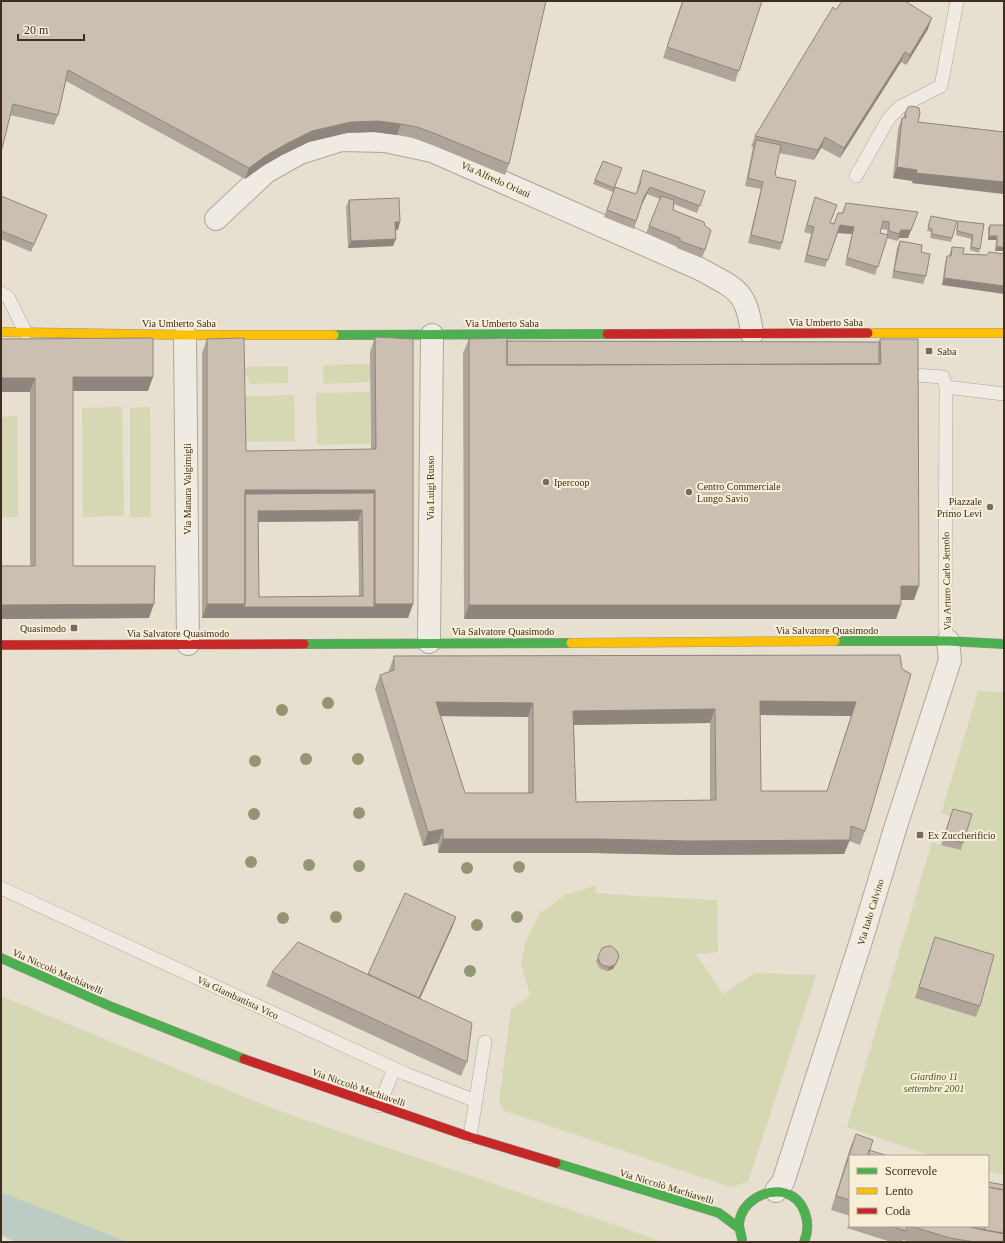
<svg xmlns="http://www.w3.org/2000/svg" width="1005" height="1243" viewBox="0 0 1005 1243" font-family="'Times New Roman',serif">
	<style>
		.green { fill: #d6d7b3 }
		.water { fill: #bcccc2 }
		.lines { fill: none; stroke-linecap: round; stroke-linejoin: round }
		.lane-casing { stroke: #ada599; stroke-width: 14 }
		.street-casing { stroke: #ada599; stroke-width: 24 }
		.fast-casing { stroke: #9c958a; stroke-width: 10 }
		.slow-casing { stroke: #9c958a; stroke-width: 10 }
		.jam-casing { stroke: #9c958a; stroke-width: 10 }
		.lane { stroke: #efebe3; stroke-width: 13 }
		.street { stroke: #efebe3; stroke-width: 22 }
		.fast { stroke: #4caf50; stroke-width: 9 }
		.slow { stroke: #ffc107; stroke-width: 9 }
		.jam { stroke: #c62828; stroke-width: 9 }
		.tree { fill: #929673 }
		.wall { fill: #afa499; fill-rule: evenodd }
		.shaded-wall { fill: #8e867d }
		.building { fill: #cbbfb2; stroke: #8e867d; fill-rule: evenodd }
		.poi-dot { fill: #786c5e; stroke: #f7eed8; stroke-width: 1.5 }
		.labels { text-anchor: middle; stroke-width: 4; stroke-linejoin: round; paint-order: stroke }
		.street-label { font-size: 10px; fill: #3d2e20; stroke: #f7eed8 }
		.poi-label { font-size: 10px; fill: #3d2e20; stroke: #f7eed8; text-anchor: start }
		.park-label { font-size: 10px; font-style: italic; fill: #4d5a26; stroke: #f7eed8 }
	</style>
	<rect width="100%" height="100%" fill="#e7e0d1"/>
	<path class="green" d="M370 364V382L323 384V365Z
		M288 366V383L249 384 248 376 240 377V367Z
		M370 392V444L317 445 316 393Z
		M294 395 295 441 240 442V396Z
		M122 407 124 516 83 517 82 408Z
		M150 407 151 517H130V408Z
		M17 416 18 517H1V417Z
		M978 691 1004 692V1175L988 1171V1156H933L847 1127 932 842 961 850 969 822 941 813Z
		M596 885 595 893 636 896 717 900 718 952 696 954 723 994 755 973 816 975 748 1182 731 1187 504 1111 499 1101 511 1009 530 996 521 964 526 941 540 913 565 895Z
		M1 996 271 1108 664 1242H128L1 1192Z"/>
	<path class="water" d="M1 1192 128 1242H15L1 1235Z"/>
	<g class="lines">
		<g class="lane-casing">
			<path id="lane" d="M856 176 889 118 900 107 941 86 957 1
				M1 293 8 297 26 333
				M915 375 943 377 946 387
				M948 641 945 626 946 387 1004 394
				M1 888 406 1074 476 1101
				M379 1106 394 1069
				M470 1137 485 1042"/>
		</g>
		<g class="street-casing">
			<path id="street" d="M216 219 266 172 300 153 341 140 385 141 432 151 700 269C736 289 747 290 752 334
				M185 335 188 644
				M429 642 432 335
				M776 1191 783 1182 785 1176 861 941 895 829 950 660 948 641"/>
		</g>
		<g class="fast-casing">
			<path id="fast" d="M334 335 607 334
				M835 641H948L1004 644
				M304 644 571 643
				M1 958 112 1007 244 1059
				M556 1163 719 1213 739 1228
				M742 1239C741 1234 739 1228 739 1224 741 1202 765 1188 785 1193 805 1199 812 1224 804 1242"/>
		</g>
		<g class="slow-casing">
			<path id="slow" d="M1 332 185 335H334
				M868 333H1004
				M571 643 835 641"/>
		</g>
		<g class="jam-casing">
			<path id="jam" d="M607 334 868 333
				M1 645 304 644
				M244 1059 470 1137 556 1163"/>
		</g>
		<use href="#lane" class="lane"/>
		<use href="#street" class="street"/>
		<use href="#fast" class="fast"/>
		<use href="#slow" class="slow"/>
		<use href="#jam" class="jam"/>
	</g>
	<g class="tree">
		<circle cx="328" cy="703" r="6"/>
		<circle cx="282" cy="710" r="6"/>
		<circle cx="306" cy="759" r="6"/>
		<circle cx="358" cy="759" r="6"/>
		<circle cx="255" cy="761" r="6"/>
		<circle cx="359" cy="813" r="6"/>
		<circle cx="254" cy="814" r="6"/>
		<circle cx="251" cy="862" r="6"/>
		<circle cx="309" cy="865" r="6"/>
		<circle cx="359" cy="866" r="6"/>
		<circle cx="519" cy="867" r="6"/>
		<circle cx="467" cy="868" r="6"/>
		<circle cx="336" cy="917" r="6"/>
		<circle cx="517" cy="917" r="6"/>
		<circle cx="283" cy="918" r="6"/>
		<circle cx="477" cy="925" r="6"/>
		<circle cx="470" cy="971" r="6"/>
	</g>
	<path class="wall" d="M1 1H546L509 164 505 175 432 145 413 138 397 135 374 132 347 133 309 142 282 155 263 166 245 179 66 81 58 115 54 125 10 115 1 153Z
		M682 1H762L735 82 663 58Z
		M836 10 928 29 906 65 901 62 840 158 821 148 814 160 779 153 775 174 776 177 782 243 780 250 748 243 761 189 745 186 753 147H751L755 136Z
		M905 113 918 122 1004 132V194L912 183 913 181 893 178 898 129 902 118H903Z
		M603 161 622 168 613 192 593 184Z
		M643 170 705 191 697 213 674 204 673 210 705 250 702 258 677 248V246L646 233 660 199 647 194 642 204 634 229 604 217 615 187 636 194 638 189 637 188Z
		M1 196 47 215 31 252 1 239Z
		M815 197 831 223H834L842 213 846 203 918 212 908 238H899L897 241 887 238 875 275 845 265 852 234 838 233 825 267 804 262 811 234 804 232ZM881 229 887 230V235L880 233Z
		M349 200 398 230H396V239L393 246 348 248 346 207Z
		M931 216 952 238 951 242 930 238 931 232 927 231Z
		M958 221 984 224 980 249 979 253 970 250 971 239 956 235 957 225Z
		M990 225H1004V251H995L996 240H988V228Z
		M900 241 921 252 926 276 923 284 892 278 897 248Z
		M952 247 963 254 987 255 942 285 945 263 947 256H949Z
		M375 337 413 604 408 618H202V353L207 339 246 451 371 450 370 352ZM358 521 359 596 259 597 258 522Z
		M1 339 148 391H73V566L149 618 1 619V566H30V392Z
		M469 339 507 341 879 342 880 339 914 600H901L896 619H464L463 353Z
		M900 655 865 831 860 845 849 841 844 854 685 855 593 853H438V843L423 846 375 689 380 675 389 672V670L394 656ZM760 715 851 716 827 791H761ZM441 716 528 717V793H465ZM710 723V800L576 802 574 725Z
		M953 809 963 843 961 850 941 845Z
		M456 917 452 928 420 998 467 1062 461 1076 266 986 272 972 368 974Z
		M935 937 980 1006 976 1017 915 998Z
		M598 957 618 961 613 969 607 971 601 969 599 967 596 961Z
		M856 1134 850 1156V1216L831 1210 850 1148Z
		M1004 1185V1242H911L903 1240 902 1242H891L847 1228 850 1220V1226H988Z"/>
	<path class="shaded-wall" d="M932 18 928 29 906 65 910 55Z
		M905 52 901 62 840 158 844 148Z
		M378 121 401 124 397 135 374 132 347 133 309 142 282 155 263 166 245 179 249 168 267 155 286 144 312 131 351 122Z
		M825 137 821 148 814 160 818 150Z
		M897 167 917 170 913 181 893 178Z
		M916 173 1004 182V194L912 183Z
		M650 187 647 194 642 205 644 197Z
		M918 212 908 238H899L897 241 901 230Z
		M395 222H400L398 230H393Z
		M840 225 854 227 852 234 838 233Z
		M989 236H997L996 240H988Z
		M396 239 393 246 348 248 351 241Z
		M997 247H1004V251H995Z
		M944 278 1004 286V294L942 285Z
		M73 377H153L148 391H67Z
		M1 378H35L30 392H1Z
		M245 490H375L370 504H244Z
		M362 510 358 521 254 522 258 511Z
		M901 586H919L914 600H896Z
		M154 604 149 618 1 619V605Z
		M207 604H245L374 607 370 618H202Z
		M375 604H413L408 618H370Z
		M469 605H901L896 619H464Z
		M760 701 856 702 851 716 754 715Z
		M436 702 533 703 528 717 431 716Z
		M715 709 710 723 568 725 573 711Z
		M443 829 438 843 423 846 428 832Z
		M443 839H599L850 840 844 854 685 855 593 853H438Z
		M456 917 452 928 414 1012 418 1001Z
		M619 957 613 969 607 971 609 967Z"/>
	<path class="building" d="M1 1H546L509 164 436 134 417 127 401 124 378 121 351 122 312 131 286 144 267 155 249 168 68 70 58 115 13 104 2 149H1Z
		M683 1H762L739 71 667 47Z
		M842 1H905L932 18 910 55 905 52 844 148 825 137 818 150 755 136 833 7 836 10Z
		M912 106 919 108 920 113 918 122 1004 132V182L916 173 917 170 897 167 902 118H906L905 113 908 107Z
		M756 140 781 145 775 174 776 175V177L796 181 782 243 751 235 763 182 748 178Z
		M603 161 622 168 614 188 595 180Z
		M643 170 705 191 700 206 650 187 644 197 636 221 607 210 615 187 636 194 641 182 640 181Z
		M1 196 47 215 34 244 1 231Z
		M661 196 674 200 673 210 704 222 705 226 711 230 705 250 680 241V238L649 226Z
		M815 197 837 205 830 223 834 224 838 213H843L846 203 918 212 911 230H901L899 234 889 231V222L883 221 880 233 888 235 878 267 847 258 854 227 840 225 828 260 807 255 814 227 807 225Z
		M399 198 400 222H395L396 239 351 241 349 200Z
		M931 216 957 221 952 238 932 234V229L928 227Z
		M958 221 984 224 980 249 971 247 973 235 957 231Z
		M990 225H1004V247H997V236H989Z
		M900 241 922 245 921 252 930 254 926 276 894 271Z
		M952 247 964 248 963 254 987 255 989 252 1004 254V286L944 278 947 256H951Z
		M375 337 413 339V604H375V490H245V604H207V339L244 338 246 451 376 449Z
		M153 338V377H73V566H155L154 604 1 605V566H35V378H1V339Z
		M507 338V365L881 364 880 339H918L919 586H901V605H469V339Z
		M507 341 879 342V364L507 365Z
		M374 493V607H244L245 604V494ZM362 510 363 596 259 597 258 511Z
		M900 655 902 669 911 674 865 831 851 826 850 840 690 841 599 839H443V829L428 832 380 675 394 670V656ZM760 701 856 702 827 791H761ZM436 702 533 703V793H465ZM715 709 716 800 576 802 573 711Z
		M953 809 972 814 963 843 944 837Z
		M405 893 456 917 419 998 368 974Z
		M935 937 994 955 980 1006 919 987Z
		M298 942 472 1023 467 1062 272 972Z
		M608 946H611L617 951 619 957 615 965 609 967 602 965 600 963 598 957 602 948Z
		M856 1134 873 1140 868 1156H850V1200L836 1196Z
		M869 1150 888 1156H873L868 1154Z
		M988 1182 1004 1185V1190L988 1187Z
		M988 1187 1004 1190V1226L1003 1233 984 1230 985 1226H988Z
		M890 1226H907L906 1231Z
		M910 1226H966L1004 1234V1232V1242H974L950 1238Z
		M966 1226H984V1230Z"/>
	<g class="poi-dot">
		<rect x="925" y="347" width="8" height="8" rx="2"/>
		<circle cx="546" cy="482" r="4"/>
		<circle cx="689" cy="492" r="4"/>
		<circle cx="990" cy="507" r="4"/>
		<rect x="70" y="624" width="8" height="8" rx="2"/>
		<rect x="916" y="831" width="8" height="8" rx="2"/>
	</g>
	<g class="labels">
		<g class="street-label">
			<text transform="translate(496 179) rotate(24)" y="4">Via Alfredo Oriani</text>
			<text x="826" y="326">Via Umberto Saba</text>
			<text x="179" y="327">Via Umberto Saba</text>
			<text x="502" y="327">Via Umberto Saba</text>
			<text transform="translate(430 488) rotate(-90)" y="4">Via Luigi Russo</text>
			<text transform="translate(187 489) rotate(-90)" y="4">Via Manara Valgimigli</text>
			<text transform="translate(946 581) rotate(-91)" y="4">Via Arturo Carlo Jemolo</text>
			<text x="827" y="634">Via Salvatore Quasimodo</text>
			<text x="503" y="635">Via Salvatore Quasimodo</text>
			<text x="178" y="637">Via Salvatore Quasimodo</text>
			<text transform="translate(870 912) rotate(-73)" y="4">Via Italo Calvino</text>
			<text transform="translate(58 971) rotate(24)" y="4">Via Niccolò Machiavelli</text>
			<text transform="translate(238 997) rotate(25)" y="4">Via Giambattista Vico</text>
			<text transform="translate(359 1087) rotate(19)" y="4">Via Niccolò Machiavelli</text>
			<text transform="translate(667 1186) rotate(17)" y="4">Via Niccolò Machiavelli</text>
		</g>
		<g class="poi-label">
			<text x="937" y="355">Saba</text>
			<text x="554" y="486">Ipercoop</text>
			<text x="697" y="490">Centro Commerciale<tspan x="697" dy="12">Lungo Savio</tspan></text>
			<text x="982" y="505" text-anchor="end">Piazzale<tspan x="982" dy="12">Primo Levi</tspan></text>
			<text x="66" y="632" text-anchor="end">Quasimodo</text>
			<text x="928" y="839">Ex Zuccherificio</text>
		</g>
		<g class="park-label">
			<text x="934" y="1080">Giardino 11<tspan x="934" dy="12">settembre 2001</tspan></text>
		</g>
	</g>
	<rect width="1005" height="1243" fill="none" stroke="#3d2e20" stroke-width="4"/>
	<rect x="849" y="1155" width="140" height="72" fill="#f7eed8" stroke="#ada18e"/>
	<rect x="857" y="1168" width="20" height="6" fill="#4caf50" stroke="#ada18e"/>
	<text x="885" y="1175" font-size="12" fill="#3d2e20">Scorrevole</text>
	<rect x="857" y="1188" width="20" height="6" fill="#ffc107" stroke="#ada18e"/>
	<text x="885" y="1195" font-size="12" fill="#3d2e20">Lento</text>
	<rect x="857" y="1208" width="20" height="6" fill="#c62828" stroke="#ada18e"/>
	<text x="885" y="1215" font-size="12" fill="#3d2e20">Coda</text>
	<path d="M18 34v6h66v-6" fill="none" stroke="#3d2e20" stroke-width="2"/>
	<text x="24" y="34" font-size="12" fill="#3d2e20" stroke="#f7eed8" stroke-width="3" paint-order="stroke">20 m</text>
</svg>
